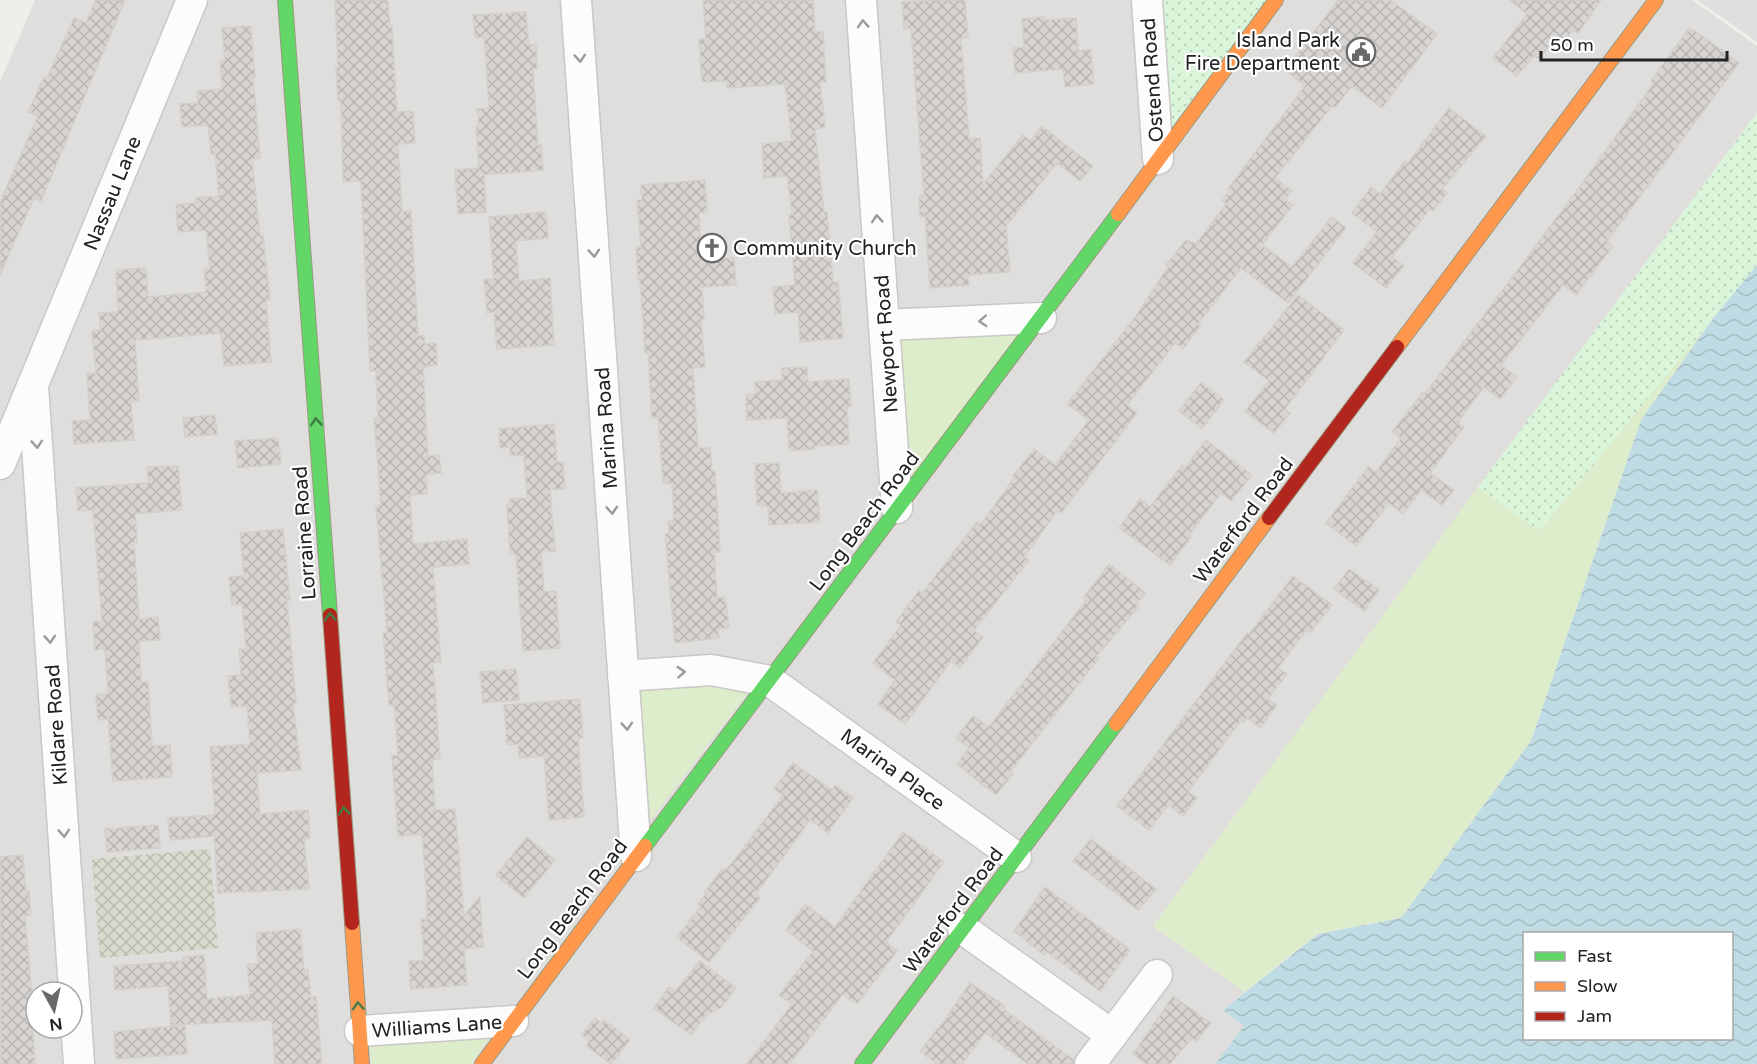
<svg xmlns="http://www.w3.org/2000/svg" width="1757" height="1064" viewBox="0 0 1757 1064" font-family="'Varela Round',sans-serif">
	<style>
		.residential { fill: #dfdedc; fill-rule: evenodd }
		.religious { fill: #dededc }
		.construction { fill: url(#construction-cross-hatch) }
		.grass { fill: #ddeccb }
		.park { fill: url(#park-dots) }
		.parking { fill: #e0dfde }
		.water { fill: url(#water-waves); fill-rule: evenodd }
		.building { fill: url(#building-cross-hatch); stroke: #d3d0cc; stroke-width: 1.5 }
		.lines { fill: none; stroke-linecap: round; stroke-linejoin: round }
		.street-casing { stroke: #c9c8c7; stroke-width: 33 }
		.fast-casing { stroke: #999a82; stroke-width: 16 }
		.slow-casing { stroke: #999a82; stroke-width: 16 }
		.jam-casing { stroke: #999a82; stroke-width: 16 }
		.street { stroke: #fdfcfc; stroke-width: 30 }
		.fast { stroke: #63d668; stroke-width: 14 }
		.slow { stroke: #ff974d; stroke-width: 14 }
		.jam { stroke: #b3261e; stroke-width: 14 }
		.oneway { stroke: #9a9a9a }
		.oneway2 { stroke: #427c45 }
		.labels { text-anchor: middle; stroke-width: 4.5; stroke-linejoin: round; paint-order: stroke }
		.poi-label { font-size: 20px; fill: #222; stroke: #fff; text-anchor: end }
		.street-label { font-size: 20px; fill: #222; stroke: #fff }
	</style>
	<defs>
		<pattern id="construction-cross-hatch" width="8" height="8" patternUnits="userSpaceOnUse" patternTransform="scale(1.5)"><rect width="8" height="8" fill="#d9d9cd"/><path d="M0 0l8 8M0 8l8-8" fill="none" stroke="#babab0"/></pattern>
		<pattern id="park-dots" width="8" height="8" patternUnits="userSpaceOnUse" patternTransform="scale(1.5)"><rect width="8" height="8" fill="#daf5da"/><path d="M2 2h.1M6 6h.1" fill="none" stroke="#bbd2bb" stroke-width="1.8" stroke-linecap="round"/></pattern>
		<pattern id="water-waves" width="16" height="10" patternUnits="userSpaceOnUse" patternTransform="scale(1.5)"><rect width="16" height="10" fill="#bfdbe3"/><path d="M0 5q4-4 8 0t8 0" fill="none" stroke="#a4bcc2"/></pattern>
		<pattern id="building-cross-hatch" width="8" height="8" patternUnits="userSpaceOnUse" patternTransform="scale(1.5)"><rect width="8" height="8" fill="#d7d4d2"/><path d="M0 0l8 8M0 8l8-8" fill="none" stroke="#b8b6b4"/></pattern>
	</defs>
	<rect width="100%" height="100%" fill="#f0eeeb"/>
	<path class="residential" d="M35 0H1692L1757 46V113L1153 926 1245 992 1223 1010 1245 1026 1215 1064H0V82ZM36 992H72V1028H36Z"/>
	<path class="religious" d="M580 0H859L865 93 728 101 730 155 591 165Z"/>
	<path class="construction" d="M210 849 218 948 100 958 92 859Z"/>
	<path class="grass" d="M1714 317 1641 420 1531 741 1401 918 1317 934 1245 992 1153 926 1478 487 1539 531Z
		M1030 324 901 495 889 329Z
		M712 679 753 686 643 830 631 685Z
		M496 1029 471 1064H371L369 1036Z"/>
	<path class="park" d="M1151 0H1270L1160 147Z
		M1757 113V265L1539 531 1478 487Z"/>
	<path class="parking" d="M602 0H693L698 89 723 88 728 153 612 161Z
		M1697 0H1757V42Z"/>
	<path class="water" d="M1757 265V1064H1215L1244 1026 1223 1010 1318 934 1401 918 1531 741 1641 420 1714 317ZM1524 934H1732V1038H1524Z"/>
	<path class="building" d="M96 0H125L41 201 34 198 0 275V202L38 116 28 112 44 77 47 78 74 18 86 23Z
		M335 0H388L390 25H392L397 112 413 111 415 143 398 144 402 211H411L418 336 424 335 425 344 436 343 437 365 426 366V368H423L428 456 439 455 441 473 426 475 427 494 410 495 413 544 467 539 469 564 433 567 441 662 433 663 440 759H432L435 810 455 809 464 916 480 896 483 947 464 949 467 985 411 989 409 961 424 960 421 919H427L426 887 422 834 398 836 392 756 398 755 394 705H389L383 633H387L376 506 381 505 374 418H378L376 371H370L361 181 343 182 341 101H338L336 68H338Z
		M703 0H813L815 32H823L826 82H820L825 127 815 129 824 212H827L833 282H838L843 338 800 342 798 312 775 314 773 287 795 285 789 215H792L787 176 764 178 762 144 792 141 785 84 727 88V81L702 82 699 39H706Z
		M927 0H965L968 38H961L969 139 980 138 983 184 1023 135 1031 141 1042 126 1093 166 1080 181 1057 163 1006 226 1010 272 968 275 969 285 930 288 925 216 920 217 919 196 924 195 911 28 904 29 902 2Z
		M1338 0H1390L1437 34 1382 108 1352 86 1335 108 1332 106 1275 178 1292 191 1285 200 1293 205 1262 245 1292 267 1332 217 1346 228 1288 303 1241 268 1198 324 1200 326 1183 349 1175 343 1127 405 1137 413 1061 513 1058 510 1024 557 1029 560 974 630 983 637 960 668 951 661 905 724 878 704 895 680 873 663 901 625 896 622 919 590 922 593 977 522 981 524 1015 477 1013 476 1034 449 1055 465 1089 420 1067 404 1136 316 1168 267 1166 265 1186 240 1196 244 1226 204 1222 201 1229 192 1227 190 1305 86 1285 70Z
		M1510 0H1601L1578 33 1573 30 1564 42 1557 36 1539 59 1534 55 1517 76 1493 58 1527 14Z
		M526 12 529 45 536 44 537 69H533L538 145H541L543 170 484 175 486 212 458 214 455 170 479 168 476 126 479 125 477 109 489 108 484 37 475 38 473 15Z
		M1044 17 1045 20 1076 18 1078 51 1091 49 1094 84 1065 87 1063 69 1015 73 1013 48 1024 47 1022 19Z
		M251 26 255 77H253L260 158 252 159 260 235H263L270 300H266L271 362 224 366 221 333 135 340 139 401H131L134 440 74 444 72 421 90 420 87 374 96 373 92 331 101 330 99 313 118 312 116 270 146 268 148 297 206 292 204 269H210L206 230 178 232 176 205 196 203V198L219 196 215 154H211L208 125 182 127 180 104 198 103 197 91 222 89 220 61H225L222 28Z
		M1689 28 1693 31 1694 30 1739 63 1607 241 1613 246 1576 295 1563 285 1501 365 1517 377 1500 399 1484 387 1460 419 1459 424 1464 427 1430 473 1454 490 1442 505 1421 490 1403 514 1389 503 1356 546 1326 523 1369 466 1376 472 1401 438 1392 432 1423 392 1425 394 1578 189 1654 83 1651 81Z
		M1449 108 1486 136 1442 189 1447 193 1433 211 1430 209 1392 257 1404 266 1386 288 1353 263 1377 232 1352 213 1371 187 1380 194 1405 161 1408 163Z
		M705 180 707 212 699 213 701 260 734 258 736 285 702 287 704 319H701L705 367 693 368 698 448H710L712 471H715L720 552H714L717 598 725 597 729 628 718 629 719 638 675 643 665 534 669 533 668 521H674L672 483H663L658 417 652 418 648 352 645 353 640 279H638L636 247H641L637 200H642L641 185Z
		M546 212 548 238 516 241 519 281 550 278 554 345 497 349 494 312 487 313 484 280 494 279 489 217Z
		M1298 295 1344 330 1285 409 1290 413 1274 433 1245 411 1269 381 1244 362Z
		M807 367 808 382 849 379 851 406 847 407 849 444 814 446V449L789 451 787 418 747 420 746 395 756 394 755 382 782 380V368Z
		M1201 382 1224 400 1202 429 1179 411Z
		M215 415 217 434 185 437 183 418Z
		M554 424 557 462H563L565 489 550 490 555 551 541 552 544 592 556 591 560 648 523 651 516 554H510L507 505H510V499L527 498 524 455 510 456V447L500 448 499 429Z
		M278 438 281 464 238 468 235 441Z
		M1206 440 1252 475 1231 501 1221 493 1189 535 1191 537 1170 565 1119 528 1140 499 1150 507 1182 465 1185 468Z
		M779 463 781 493 817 490 820 522 769 525 768 506H757L755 464Z
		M178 466 182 510 135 514 137 542H134L139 619 158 617 160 640 139 641 141 682H148L152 746 170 745 172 777 113 781 108 719 98 720 96 695 108 694 105 649 95 650 93 622 102 621 93 510 78 511 76 488 148 483 147 467Z
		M283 529 290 600H287L296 703H293L301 770 257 773 260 814 308 810 310 838 304 839 309 889 218 893 214 836 170 840 168 818 215 815 210 747 250 744 247 706 231 707 228 676 241 675 239 649H246L242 604 232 605 229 577 244 576 240 533Z
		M1109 564 1146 593 1136 604 1139 606 1096 657 1099 658 1010 772 1013 774 996 795 957 764 969 748 956 738 973 716 989 727 1086 600 1083 598Z
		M1349 569 1379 590 1364 611 1334 589Z
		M1293 576 1332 605 1311 632 1307 629 1278 668 1287 674 1268 699 1277 705 1260 728 1247 718 1244 722 1241 720 1188 792 1197 798 1183 816 1168 805 1149 830 1117 806 1247 633 1249 634Z
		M516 669 519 700 483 703 480 672Z
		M580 699 583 738H578L584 817 549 820 544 756 519 758 518 744 507 745 504 705Z
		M793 763 832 790 835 785 853 798 828 833 810 820 756 894 760 898 709 962 677 937 701 906 698 904 706 894 704 893 722 869 724 871 733 862 783 795 774 789Z
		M158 825 160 848 107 852 105 829Z
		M903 832 944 862 886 942 897 951 857 1004 843 994 790 1064H747L792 1004 779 995 813 951 786 930 805 904 835 927Z
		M527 837 555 860 524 898 496 875Z
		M1091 839 1156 889 1138 910 1073 861Z
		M23 855 26 891H29L31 915 25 916 34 1017H32L35 1064H1L0 857Z
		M1045 887 1130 950 1100 991 1047 952 1044 955 1014 931Z
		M300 929 304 970H308L311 997H316L322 1064H275L272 1020 171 1025 168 986 115 990 114 966 184 961 183 957 204 955 207 999 250 995 247 964H258L256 933Z
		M700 961 736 988 721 1008 706 1015 691 1035 654 1008 669 987 675 991Z
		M970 983 1005 1006 1003 1009 1074 1060 1073 1064H1028L985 1033 962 1064H937L920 1051 938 1028H939Z
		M1173 996 1211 1023 1197 1041 1192 1038 1170 1064H1146L1133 1054Z
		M595 1018 602 1024 604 1020 630 1040 611 1064 586 1046 589 1041 582 1035Z
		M185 1025 187 1054 116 1059 114 1032Z"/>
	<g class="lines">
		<g class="street-casing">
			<path id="street" d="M576 0 636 856
				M861 0 897 508
				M1147 0 1158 159
				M884 325 1041 318
				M33 386 79 1064
				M0 464 192 0
				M623 676 711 670 770 681 1016 857
				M963 929 1112 1035
				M360 1031 513 1021
				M1090 1064 1157 975"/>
		</g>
		<g class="fast-casing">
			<path id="fast" d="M285 0 330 615
				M645 846 1118 214
				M862 1064 1116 724"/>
		</g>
		<g class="slow-casing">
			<path id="slow" d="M1118 214 1276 0
				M1397 347 1656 0
				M1116 724 1269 518
				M352 923 362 1064
				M482 1064 645 846"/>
		</g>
		<g class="jam-casing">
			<path id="jam" d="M1269 518 1397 347
				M330 615 352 923"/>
		</g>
		<use href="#street" class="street"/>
		<use href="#fast" class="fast"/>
		<use href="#slow" class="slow"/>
		<use href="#jam" class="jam"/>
	</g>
	<defs><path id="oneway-chevron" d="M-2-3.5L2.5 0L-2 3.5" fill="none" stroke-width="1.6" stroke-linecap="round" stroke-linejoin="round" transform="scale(1.5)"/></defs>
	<g class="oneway">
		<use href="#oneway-chevron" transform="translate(863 24) rotate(-94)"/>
		<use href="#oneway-chevron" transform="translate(580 58) rotate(86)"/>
		<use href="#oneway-chevron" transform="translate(877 219) rotate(-94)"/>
		<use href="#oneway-chevron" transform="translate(594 253) rotate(86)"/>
		<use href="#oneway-chevron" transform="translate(983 321) rotate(177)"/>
		<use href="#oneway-chevron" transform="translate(37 444) rotate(86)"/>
		<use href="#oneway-chevron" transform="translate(612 510) rotate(86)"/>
		<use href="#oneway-chevron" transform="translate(50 639) rotate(86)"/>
		<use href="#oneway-chevron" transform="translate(681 672) rotate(-4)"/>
		<use href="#oneway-chevron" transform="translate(627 726) rotate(86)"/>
		<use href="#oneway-chevron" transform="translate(64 833) rotate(86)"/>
	</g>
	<g class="oneway2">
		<use href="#oneway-chevron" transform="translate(316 422) rotate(-94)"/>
		<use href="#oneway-chevron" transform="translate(330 617) rotate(-94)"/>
		<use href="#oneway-chevron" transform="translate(344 811) rotate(-94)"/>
		<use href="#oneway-chevron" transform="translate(358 1006) rotate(-94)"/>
	</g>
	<defs>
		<g id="civic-ring" transform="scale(1.5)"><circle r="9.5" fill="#fff" stroke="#6a6968" stroke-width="1.5"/><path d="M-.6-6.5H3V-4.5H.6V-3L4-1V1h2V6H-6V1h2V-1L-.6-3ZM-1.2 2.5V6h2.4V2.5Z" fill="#6a6968"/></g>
		<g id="church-ring" transform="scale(1.5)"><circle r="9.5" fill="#fff" stroke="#6a6968" stroke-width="1.5"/><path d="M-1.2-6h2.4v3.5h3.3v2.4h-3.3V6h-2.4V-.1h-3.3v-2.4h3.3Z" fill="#6a6968"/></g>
	</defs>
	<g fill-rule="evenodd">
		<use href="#civic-ring" x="1361" y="52"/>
		<use href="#church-ring" x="712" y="248"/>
	</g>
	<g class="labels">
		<g class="poi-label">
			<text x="1340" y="47">Island Park<tspan x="1340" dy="23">Fire Department</tspan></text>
			<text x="733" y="255" text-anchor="start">Community Church</text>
		</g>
		<g class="street-label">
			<text transform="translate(1152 80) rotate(-94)" y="7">Ostend Road</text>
			<text transform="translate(112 193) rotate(-68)" y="7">Nassau Lane</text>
			<text transform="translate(886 344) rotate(-94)" y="7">Newport Road</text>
			<text transform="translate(606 428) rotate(-94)" y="7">Marina Road</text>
			<text transform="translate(1243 520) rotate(-53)" y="7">Waterford Road</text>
			<text transform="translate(864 521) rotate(-53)" y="7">Long Beach Road</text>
			<text transform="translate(304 533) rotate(-94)" y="7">Lorraine Road</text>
			<text transform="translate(56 725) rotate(-94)" y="7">Kildare Road</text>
			<text transform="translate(893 769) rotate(36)" y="7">Marina Place</text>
			<text transform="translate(572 909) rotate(-53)" y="7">Long Beach Road</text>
			<text transform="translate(953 910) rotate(-53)" y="7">Waterford Road</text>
			<text transform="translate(437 1026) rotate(-4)" y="7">Williams Lane</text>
		</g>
	</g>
	<rect x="1523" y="932" width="210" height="108" fill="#ffffff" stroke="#a7a7a7" stroke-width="1.5"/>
	<rect x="1535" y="952" width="30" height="9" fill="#63d668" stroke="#a7a7a7" stroke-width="1.5"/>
	<text x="1577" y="962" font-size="18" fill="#222222">Fast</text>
	<rect x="1535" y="982" width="30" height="9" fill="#ff974d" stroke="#a7a7a7" stroke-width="1.5"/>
	<text x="1577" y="992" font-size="18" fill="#222222">Slow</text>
	<rect x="1535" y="1012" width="30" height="9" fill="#b3261e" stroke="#a7a7a7" stroke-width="1.5"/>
	<text x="1577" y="1022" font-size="18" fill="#222222">Jam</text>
	<g transform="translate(54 1010) rotate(172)"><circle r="28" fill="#ffffff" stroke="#a7a7a7" stroke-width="1.5"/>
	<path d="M0-4.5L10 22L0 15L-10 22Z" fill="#6a6968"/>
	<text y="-9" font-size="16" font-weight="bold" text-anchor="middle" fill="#222222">N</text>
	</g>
	<path d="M1541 51v9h186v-9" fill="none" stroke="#222222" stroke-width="3"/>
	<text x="1550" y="51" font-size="18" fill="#222222" stroke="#ffffff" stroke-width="4.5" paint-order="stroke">50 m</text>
</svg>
